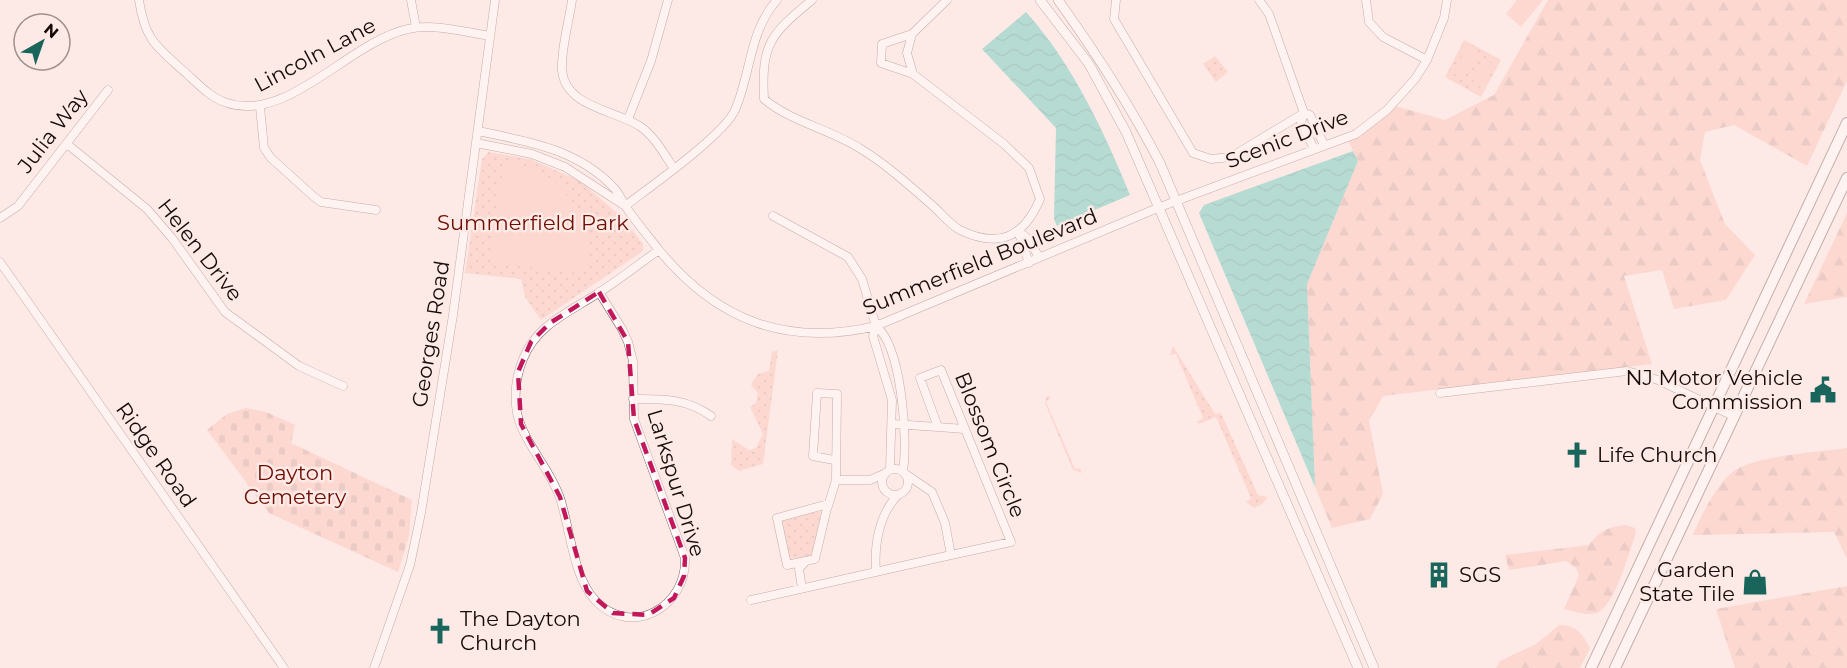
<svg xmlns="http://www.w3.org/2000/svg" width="1847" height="668" viewBox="0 0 1847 668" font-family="Montserrat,sans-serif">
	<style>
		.grass { fill: url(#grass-dots) }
		.forest { fill: url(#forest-firs) }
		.cemetery { fill: url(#cemetery-stones) }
		.pitch { fill: #fbc4b8 }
		.water { fill: url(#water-waves) }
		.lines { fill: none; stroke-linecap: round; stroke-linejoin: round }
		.minor-casing { stroke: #7d635d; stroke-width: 9 }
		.major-casing { stroke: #7d635d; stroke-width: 10 }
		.highway-casing { stroke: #7d635d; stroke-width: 12 }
		.minor { stroke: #fff; stroke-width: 8 }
		.major { stroke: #fff; stroke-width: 9 }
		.highway { stroke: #fff; stroke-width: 10 }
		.marked { fill: none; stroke: #c2185b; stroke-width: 4.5; stroke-dasharray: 12 8; stroke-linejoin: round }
		.labels { text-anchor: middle; stroke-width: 5; stroke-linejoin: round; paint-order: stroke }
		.street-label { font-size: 21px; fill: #150b09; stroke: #fdeae6 }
		.park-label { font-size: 21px; fill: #6e0d00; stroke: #fdeae6 }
		.poi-label { font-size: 21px; fill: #150b09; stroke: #fdeae6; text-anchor: start }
	</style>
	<defs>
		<pattern id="grass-dots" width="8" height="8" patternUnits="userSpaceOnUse" patternTransform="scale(1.5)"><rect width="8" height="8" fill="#fbc4b8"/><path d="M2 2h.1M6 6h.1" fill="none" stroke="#d6a79d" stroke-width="1.8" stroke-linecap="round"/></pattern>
		<pattern id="forest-firs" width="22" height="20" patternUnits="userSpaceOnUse" patternTransform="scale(1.5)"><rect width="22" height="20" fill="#fbc4b8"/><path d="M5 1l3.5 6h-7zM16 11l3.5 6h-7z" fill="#d6a79d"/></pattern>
		<pattern id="cemetery-stones" width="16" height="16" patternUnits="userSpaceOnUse" patternTransform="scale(1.5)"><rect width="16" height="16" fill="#fbc4b8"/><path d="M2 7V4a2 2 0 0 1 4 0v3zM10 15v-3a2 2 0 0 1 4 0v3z" fill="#d6a79d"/></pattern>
		<pattern id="water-waves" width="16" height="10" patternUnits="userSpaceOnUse" patternTransform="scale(1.5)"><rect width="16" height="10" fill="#5dc9bb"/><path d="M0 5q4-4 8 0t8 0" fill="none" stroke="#50ab9f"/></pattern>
	</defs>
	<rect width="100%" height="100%" fill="#fdeae6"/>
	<path class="grass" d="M1464 40 1501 60 1481 97 1445 77Z
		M1215 56 1228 72 1216 82 1203 64Z
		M488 152 530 159 580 181 624 219 643 244V251L541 320 525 297 521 279 465 273 482 159Z
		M1173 346 1215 414 1221 413 1258 495 1268 497 1262 504 1254 508 1246 502 1251 498 1216 417 1199 424 1197 422 1203 418 1176 354 1170 355Z
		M778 350 763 464 739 471 731 465 732 439 749 450 756 448 763 434 750 407 756 403 758 393 751 385 758 374 769 371 772 352Z
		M1047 396 1051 397 1046 402 1075 469 1080 468 1082 473 1073 470 1045 403Z
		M821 511 813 556 789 559 782 519Z"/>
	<path class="forest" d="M1548 0H1847V81L1807 166 1734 125 1705 132 1700 160 1725 224 1755 255 1726 300 1674 309 1662 270 1624 276 1652 364 1383 396 1369 421 1383 494 1370 519 1332 528 1315 487 1307 284 1358 161 1347 138 1395 106 1445 120 1494 95Z
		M1847 213V297L1804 304Z
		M1847 448V559L1834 532 1693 535C1700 517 1719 479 1737 469 1762 455 1818 452 1847 448Z
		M1626 525 1635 528 1636 533C1629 552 1615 606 1597 613 1587 616 1574 612 1564 609L1579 575 1576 568 1566 561 1509 570 1505 555 1589 545C1600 530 1609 527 1626 525Z
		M1847 586V668H1735L1716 609Z
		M1559 625C1576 625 1582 633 1590 648L1580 668H1496L1500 661 1536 644Z"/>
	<path class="cemetery" d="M246 408 266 412 295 425 291 443 412 500 409 536 398 572 269 513 207 430 227 414Z"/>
	<path class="pitch" d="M1517 0H1543L1521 27 1506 14Z
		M1465 49 1476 55 1463 79 1453 73Z
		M1484 59 1495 65 1482 88 1472 83Z
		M504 160C521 165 538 169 552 180 576 198 599 242 585 271L577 269 573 273 495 262 490 257Z"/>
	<path class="water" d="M1026 12C1072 63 1104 131 1130 195L1057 226 1054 219 1056 128 982 49Z
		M1353 151 1358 161 1307 284 1315 487 1199 213 1204 205Z"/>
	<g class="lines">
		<g class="minor-casing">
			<path id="minor" d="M139 0C145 41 157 47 187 74 199 85 211 98 227 103 288 123 349 42 408 29 433 23 465 32 490 36
				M411 0 416 27
				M572 0C569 22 561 48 562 70 565 108 617 110 641 127 655 137 664 154 673 167
				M812 0C771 34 761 43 764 99 791 122 830 129 861 149 887 165 910 186 933 206 941 213 950 225 960 230 999 249 1024 237 1040 199L1029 168 1004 144 913 74 907 53 912 34 947 0
				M1116 0 1114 19 1193 153 1211 159 1231 157 1304 113
				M1259 0 1269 14 1304 113 1301 122 1314 149
				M1366 0 1369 22 1383 37 1427 60
				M912 34 882 44 881 63 913 74
				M260 107 264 148 271 158 313 196 321 202 376 210
				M1304 113 1310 115 1324 145
				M628 119 651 61 668 0
				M478 131C526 141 578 149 614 188 619 193 622 201 626 207 636 222 648 236 659 250 717 321 787 347 876 326L1160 207 1356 134 1387 110 1415 79 1427 60 1444 18 1447 0
				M476 143 532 154 565 167 622 204
				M67 144 147 209 172 238 225 312 299 366 343 386
				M625 206C650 187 724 135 735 110 751 74 749 31 777 0
				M773 216 848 257 862 279 876 326
				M0 218 18 206 108 90
				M0 262 284 668
				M1029 263 1018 231 1030 240 1039 258
				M599 292 622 329 628 342 633 361 634 419 685 558C687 607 631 639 595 600 573 577 570 528 560 498 550 468 524 444 517 413 514 395 516 376 523 359 537 324 570 312 600 292 620 279 639 264 659 250
				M876 326C902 347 908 439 903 471
				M876 326 873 336 892 400 890 469
				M1440 393 1627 371 1658 380 1733 416
				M633 399C663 399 686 398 711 416
				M893 424 938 427 920 378 941 370 1011 542 951 555 945 523 932 492 907 475
				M938 427 964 429
				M834 460 813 456 817 393 837 394 836 480
				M882 482a13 13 0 1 1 26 0a13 13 0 1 1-26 0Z
				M828 504 815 559 787 565 777 518Z
				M828 506 836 480H870L884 474
				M876 572C874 545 879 514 898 495
				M802 588 799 569 805 562
				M751 600 951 555
				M374 668 410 565 421 513 453 315 495 0"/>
		</g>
		<g class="major-casing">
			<path id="major" d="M1040 0 1089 64 1126 132 1358 668
				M1058 0C1096 53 1130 105 1160 163L1374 668"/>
		</g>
		<g class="highway-casing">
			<path id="highway" d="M1591 668 1847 123
				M1615 668 1847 178"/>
		</g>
		<use href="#minor" class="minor"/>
		<use href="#major" class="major"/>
		<use href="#highway" class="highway"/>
	</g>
	<path d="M0 0H1847V668H0ZM599 292 628 342 634 419 685 558 684 576 674 598 648 615 613 613 587 591 560 497 521 424 518 372 531 342 550 323Z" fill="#fdeae6" fill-opacity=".55" fill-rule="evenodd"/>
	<path class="marked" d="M599 292 628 342 634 419 685 558 684 576 674 598 648 615 613 613 587 591 560 497 521 424 518 372 531 342 550 323Z"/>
	<defs>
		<g id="civic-bare" transform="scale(2.07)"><path d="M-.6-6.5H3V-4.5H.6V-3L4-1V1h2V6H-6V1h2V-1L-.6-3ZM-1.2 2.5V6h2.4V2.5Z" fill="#19645b" stroke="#fdeae6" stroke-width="2.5" paint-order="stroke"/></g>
		<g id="church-bare" transform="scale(2.07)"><path d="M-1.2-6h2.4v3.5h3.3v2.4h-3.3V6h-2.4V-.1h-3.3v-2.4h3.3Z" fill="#19645b" stroke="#fdeae6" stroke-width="2.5" paint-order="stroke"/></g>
		<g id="building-bare" transform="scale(2.07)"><path d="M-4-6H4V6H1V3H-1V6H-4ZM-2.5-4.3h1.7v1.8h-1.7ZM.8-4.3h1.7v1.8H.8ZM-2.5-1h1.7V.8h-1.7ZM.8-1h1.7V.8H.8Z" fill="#19645b" stroke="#fdeae6" stroke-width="2.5" paint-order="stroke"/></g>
		<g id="shop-bare" transform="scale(2.07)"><path d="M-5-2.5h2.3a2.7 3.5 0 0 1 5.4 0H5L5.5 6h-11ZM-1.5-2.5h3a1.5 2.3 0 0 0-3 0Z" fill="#19645b" stroke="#fdeae6" stroke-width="2.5" paint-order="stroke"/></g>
	</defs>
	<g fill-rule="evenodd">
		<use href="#civic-bare" x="1823" y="390"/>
		<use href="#church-bare" x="1577" y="455"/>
		<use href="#building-bare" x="1439" y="575"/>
		<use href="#shop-bare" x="1755" y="582"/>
		<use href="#church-bare" x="440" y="631"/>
	</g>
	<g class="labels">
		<g class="street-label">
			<text transform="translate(315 55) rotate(-28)" y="7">Lincoln Lane</text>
			<text transform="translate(53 131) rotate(-52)" y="7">Julia Way</text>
			<text transform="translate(1287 139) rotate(-21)" y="7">Scenic Drive</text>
			<text transform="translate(200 250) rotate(52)" y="7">Helen Drive</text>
			<text transform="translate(980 262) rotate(-22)" y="7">Summerfield Boulevard</text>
			<text transform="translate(431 334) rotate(-81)" y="7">Georges Road</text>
			<text transform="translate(990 445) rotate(68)" y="7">Blossom Circle</text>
			<text transform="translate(156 455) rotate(55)" y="7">Ridge Road</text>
			<text transform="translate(676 483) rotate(73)" y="7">Larkspur Drive</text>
		</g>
		<g class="park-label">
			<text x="533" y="230">Summerfield Park</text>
			<text x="295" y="480">Dayton<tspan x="295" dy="24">Cemetery</tspan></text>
		</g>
		<g class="poi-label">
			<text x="1803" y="385" text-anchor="end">NJ Motor Vehicle<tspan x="1803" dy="24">Commission</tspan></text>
			<text x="1597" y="462">Life Church</text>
			<text x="1735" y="577" text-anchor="end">Garden<tspan x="1735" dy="24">State Tile</tspan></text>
			<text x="1459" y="582">SGS</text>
			<text x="460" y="626">The Dayton<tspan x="460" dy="24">Church</tspan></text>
		</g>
	</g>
	<g transform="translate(42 42) rotate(40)"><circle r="28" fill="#fdeae6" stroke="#a0918e" stroke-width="1.5"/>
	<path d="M0-4.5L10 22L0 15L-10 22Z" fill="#19645b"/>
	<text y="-9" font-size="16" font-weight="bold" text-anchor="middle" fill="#150b09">N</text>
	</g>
</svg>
